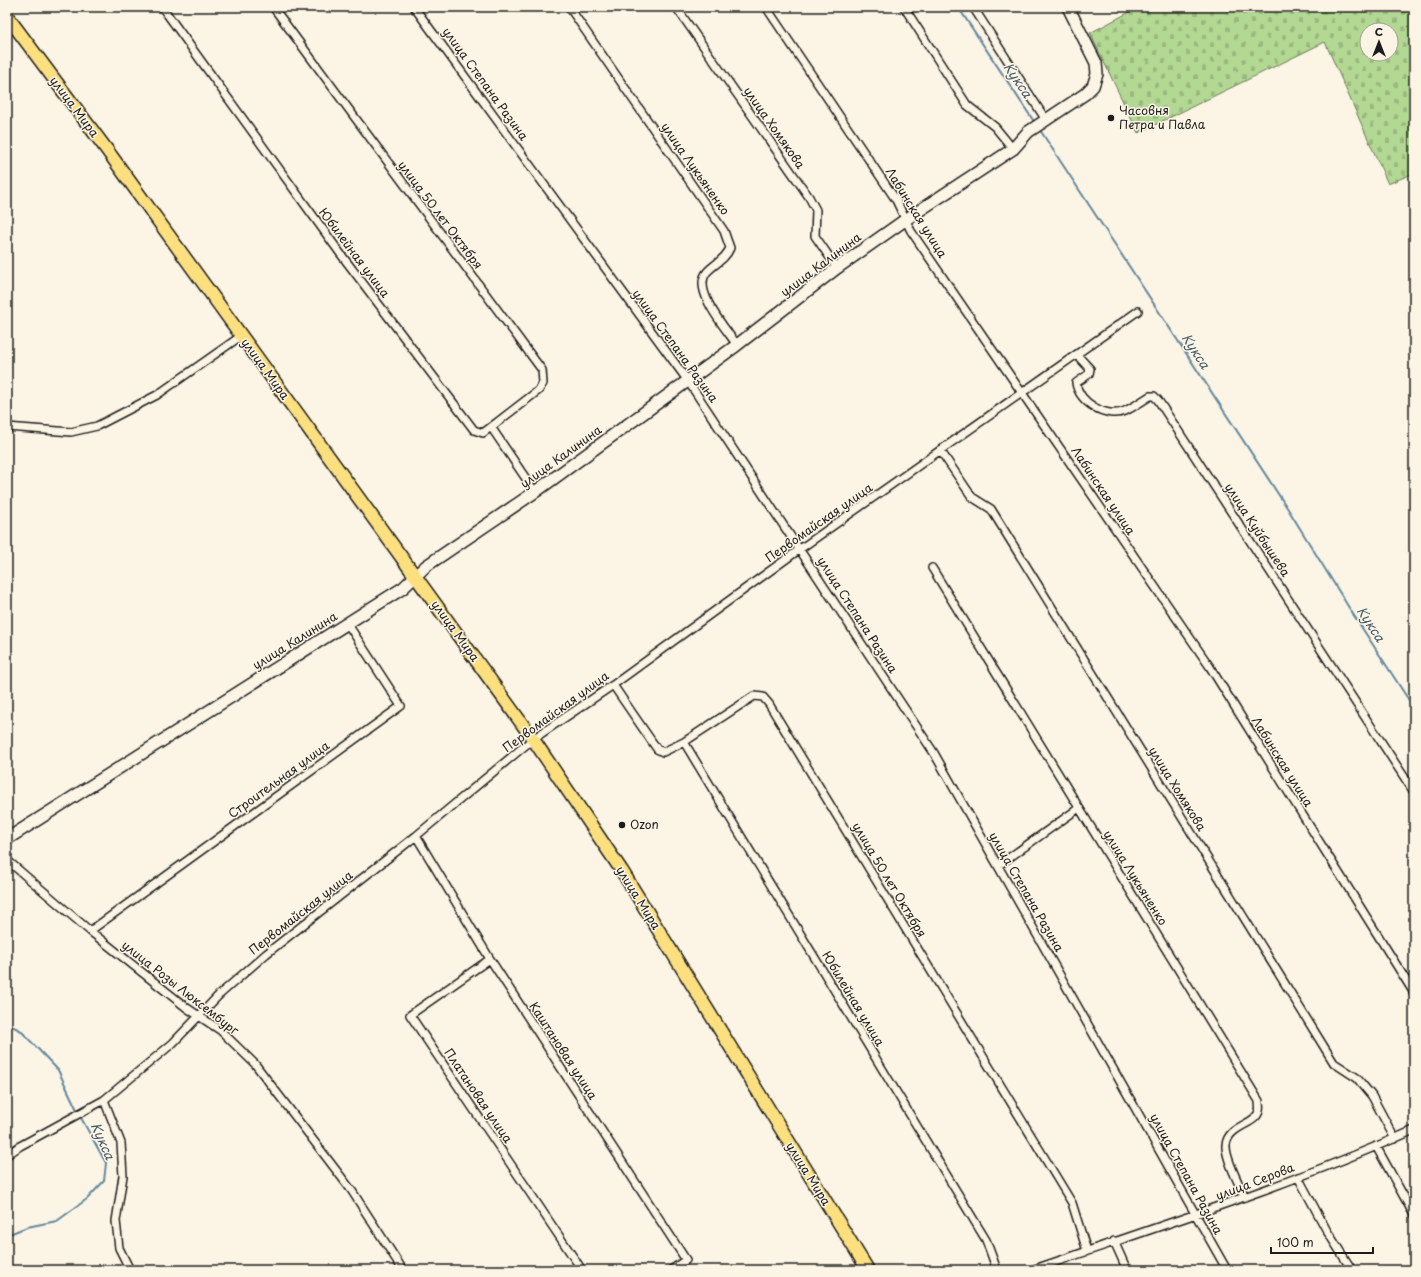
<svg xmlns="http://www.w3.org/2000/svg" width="1421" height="1277" viewBox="0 0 1421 1277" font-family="'Playpen Sans',sans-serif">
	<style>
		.cemetery { fill: url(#cemetery-stones); stroke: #687a58; fill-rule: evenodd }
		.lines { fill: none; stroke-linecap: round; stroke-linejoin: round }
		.stream { stroke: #64889e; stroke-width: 2 }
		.street-casing { stroke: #1c1c1c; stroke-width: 10 }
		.secondary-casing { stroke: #1c1c1c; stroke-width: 14 }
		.primary-casing { stroke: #1c1c1c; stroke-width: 15 }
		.street { stroke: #fcf5e5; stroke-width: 7 }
		.secondary { stroke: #fcf5e5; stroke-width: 11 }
		.primary { stroke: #fce080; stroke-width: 12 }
		.poi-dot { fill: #1c1c1c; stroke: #fcf5e5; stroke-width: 1.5 }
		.labels { text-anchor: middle; stroke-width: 3; stroke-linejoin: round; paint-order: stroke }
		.street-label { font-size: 12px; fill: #1c1c1c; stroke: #fcf5e5 }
		.poi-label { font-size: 12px; fill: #1c1c1c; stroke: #fcf5e5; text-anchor: start }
		.water-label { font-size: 13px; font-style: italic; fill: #465b68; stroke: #fcf5e5 }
	</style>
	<defs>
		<pattern id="cemetery-stones" width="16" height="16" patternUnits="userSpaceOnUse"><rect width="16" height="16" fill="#b3d893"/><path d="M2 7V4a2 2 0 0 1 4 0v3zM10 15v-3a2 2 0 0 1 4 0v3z" fill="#99b97e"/></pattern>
	</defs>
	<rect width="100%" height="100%" fill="#fcf5e5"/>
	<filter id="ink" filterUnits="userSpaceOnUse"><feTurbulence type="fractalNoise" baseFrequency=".025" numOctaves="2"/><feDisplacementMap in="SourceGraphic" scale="8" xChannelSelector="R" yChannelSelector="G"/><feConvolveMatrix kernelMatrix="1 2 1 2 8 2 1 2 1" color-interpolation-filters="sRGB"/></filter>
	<g filter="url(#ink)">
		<path class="cemetery" d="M1139 7H1414V173L1388 184 1325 42 1138 133 1090 33ZM1367 30H1391V54H1367Z"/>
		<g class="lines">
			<path class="stream" d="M958 7 1035 123
				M1040 130 1288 509 1351 611 1414 708
				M7 1024 20 1030 58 1070 78 1112
				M7 1235 27 1227 57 1221 87 1199 104 1181 106 1163 80 1116"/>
			<g class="street-casing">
				<path id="street" d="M162 7 340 253 474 430 483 433 491 427 535 492
					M273 7 542 370 543 383 539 390 491 427
					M414 7 688 381 934 753 1227 1270
					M569 7 724 231 730 248C725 260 715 263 707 272 691 290 727 330 737 345
					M676 7 809 197 816 210 815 236 837 268
					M766 7 896 200 911 231 1210 667 1414 993
					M904 7 967 105 995 127 1013 149
					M973 7 1046 120
					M1077 355 1090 369 1089 374 1076 383C1079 403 1107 419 1125 411 1134 407 1142 401 1150 396H1154L1158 400 1414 792
					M7 427 71 432 97 426 157 395 241 336
					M940 450 972 497 991 509 1334 1063 1357 1078 1372 1096 1395 1139
					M932 568 1259 1101C1259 1104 1260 1108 1259 1111 1256 1125 1228 1125 1226 1145 1225 1158 1239 1184 1245 1197
					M613 685 657 749 663 752 684 742 754 696 763 697 769 704 1072 1203 1087 1251
					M684 742 986 1240 997 1270
					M416 836 490 959 686 1260 671 1270
					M7 860 90 931 187 1008 220 1030 255 1064 352 1191 403 1270
					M999 865 1079 808
					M90 931 401 706 347 623
					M490 959 410 1015 582 1270
					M104 1100 121 1143 123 1176 116 1221 119 1248 130 1270
					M1376 1146 1414 1215
					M7 1155 20 1146 104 1100 173 1043 219 995 266 954 416 836 533 739 613 685 800 549 1138 311
					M1298 1177 1327 1231 1352 1270
					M1114 1241 1127 1270
					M1032 1270C1160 1226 1290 1185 1414 1130"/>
			</g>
			<g class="secondary-casing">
				<path id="secondary" d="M7 839 403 588 426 566 535 492 737 345 837 268 905 220 1013 149 1028 132 1085 94 1093 86 1097 74 1096 63 1068 7"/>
			</g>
			<g class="primary-casing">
				<path id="primary" d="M7 16 107 150 533 739 622 871 868 1270"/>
			</g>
			<use href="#street" class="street"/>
			<use href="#secondary" class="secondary"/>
			<use href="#primary" class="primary"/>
		</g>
	</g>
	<g class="poi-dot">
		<circle cx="1111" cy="118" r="4"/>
		<circle cx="622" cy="825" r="4"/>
	</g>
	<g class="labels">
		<g class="street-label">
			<text transform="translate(485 84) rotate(54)" y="4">улица Степана Разина</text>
			<text transform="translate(74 107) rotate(53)" y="4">улица Мира</text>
			<text transform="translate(774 128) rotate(55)" y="4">улица Хомякова</text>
			<text transform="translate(695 169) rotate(55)" y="4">улица Лукьяненко</text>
			<text transform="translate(916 213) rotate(58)" y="4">Лабинская улица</text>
			<text transform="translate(440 215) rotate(53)" y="4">улица 50 лет Октября</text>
			<text transform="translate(354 253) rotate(53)" y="4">Юбилейная улица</text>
			<text transform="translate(821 265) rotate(-37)" y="4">улица Калинина</text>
			<text transform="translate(675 346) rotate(54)" y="4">улица Степана Разина</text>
			<text transform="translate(265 369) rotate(54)" y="4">улица Мира</text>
			<text transform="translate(561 457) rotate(-36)" y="4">улица Калинина</text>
			<text transform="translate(1103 491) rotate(56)" y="4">Лабинская улица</text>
			<text transform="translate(819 523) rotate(-35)" y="4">Первомайская улица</text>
			<text transform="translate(1257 530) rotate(57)" y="4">улица Куйбышева</text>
			<text transform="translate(857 615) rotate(57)" y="4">улица Степана Разина</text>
			<text transform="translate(455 631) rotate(54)" y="4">улица Мира</text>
			<text transform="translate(295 641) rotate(-32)" y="4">улица Калинина</text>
			<text transform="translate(556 712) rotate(-36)" y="4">Первомайская улица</text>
			<text transform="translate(1282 762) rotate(58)" y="4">Лабинская улица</text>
			<text transform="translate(279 780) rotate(-36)" y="4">Строительная улица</text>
			<text transform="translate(1177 789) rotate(58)" y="4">улица Хомякова</text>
			<text transform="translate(1135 878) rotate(58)" y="4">улица Лукьяненко</text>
			<text transform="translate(889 880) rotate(59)" y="4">улица 50 лет Октября</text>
			<text transform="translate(1026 892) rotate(60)" y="4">улица Степана Разина</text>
			<text transform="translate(638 898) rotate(58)" y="4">улица Мира</text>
			<text transform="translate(301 913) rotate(-38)" y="4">Первомайская улица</text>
			<text transform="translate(180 988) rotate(38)" y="4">улица Розы Люксембург</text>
			<text transform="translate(853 999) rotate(59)" y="4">Юбилейная улица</text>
			<text transform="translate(563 1051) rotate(57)" y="4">Каштановая улица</text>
			<text transform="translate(478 1096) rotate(56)" y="4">Платановая улица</text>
			<text transform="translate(808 1174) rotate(58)" y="4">улица Мира</text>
			<text transform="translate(1186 1174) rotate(61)" y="4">улица Степана Разина</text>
			<text transform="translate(1255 1182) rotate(-21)" y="4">улица Серова</text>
		</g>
		<g class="poi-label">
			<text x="1119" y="115">Часовня<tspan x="1119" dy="14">Петра и Павла</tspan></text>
			<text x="630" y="829">Ozon</text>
		</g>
		<g class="water-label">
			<text transform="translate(1018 80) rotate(56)" y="5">Кукса</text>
			<text transform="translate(1196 351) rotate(57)" y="5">Кукса</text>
			<text transform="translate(1371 624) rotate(57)" y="5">Кукса</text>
			<text transform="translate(103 1141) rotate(66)" y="5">Кукса</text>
		</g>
	</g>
	<rect width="1421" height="1277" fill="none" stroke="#fcf5e5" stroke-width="24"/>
	<rect x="12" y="12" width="1397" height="1253" fill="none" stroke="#1c1c1c" stroke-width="1.5" filter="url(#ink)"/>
	<g transform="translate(1379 42)"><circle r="19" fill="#fcf5e5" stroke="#a29e95"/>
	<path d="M0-3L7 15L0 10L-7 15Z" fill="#1c1c1c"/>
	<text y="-6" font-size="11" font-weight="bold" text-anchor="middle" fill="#1c1c1c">С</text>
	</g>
	<path d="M1271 1247v6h102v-6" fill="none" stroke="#1c1c1c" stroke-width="2"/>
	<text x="1277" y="1247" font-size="12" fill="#1c1c1c" stroke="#fcf5e5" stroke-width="3" paint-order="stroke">100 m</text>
</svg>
